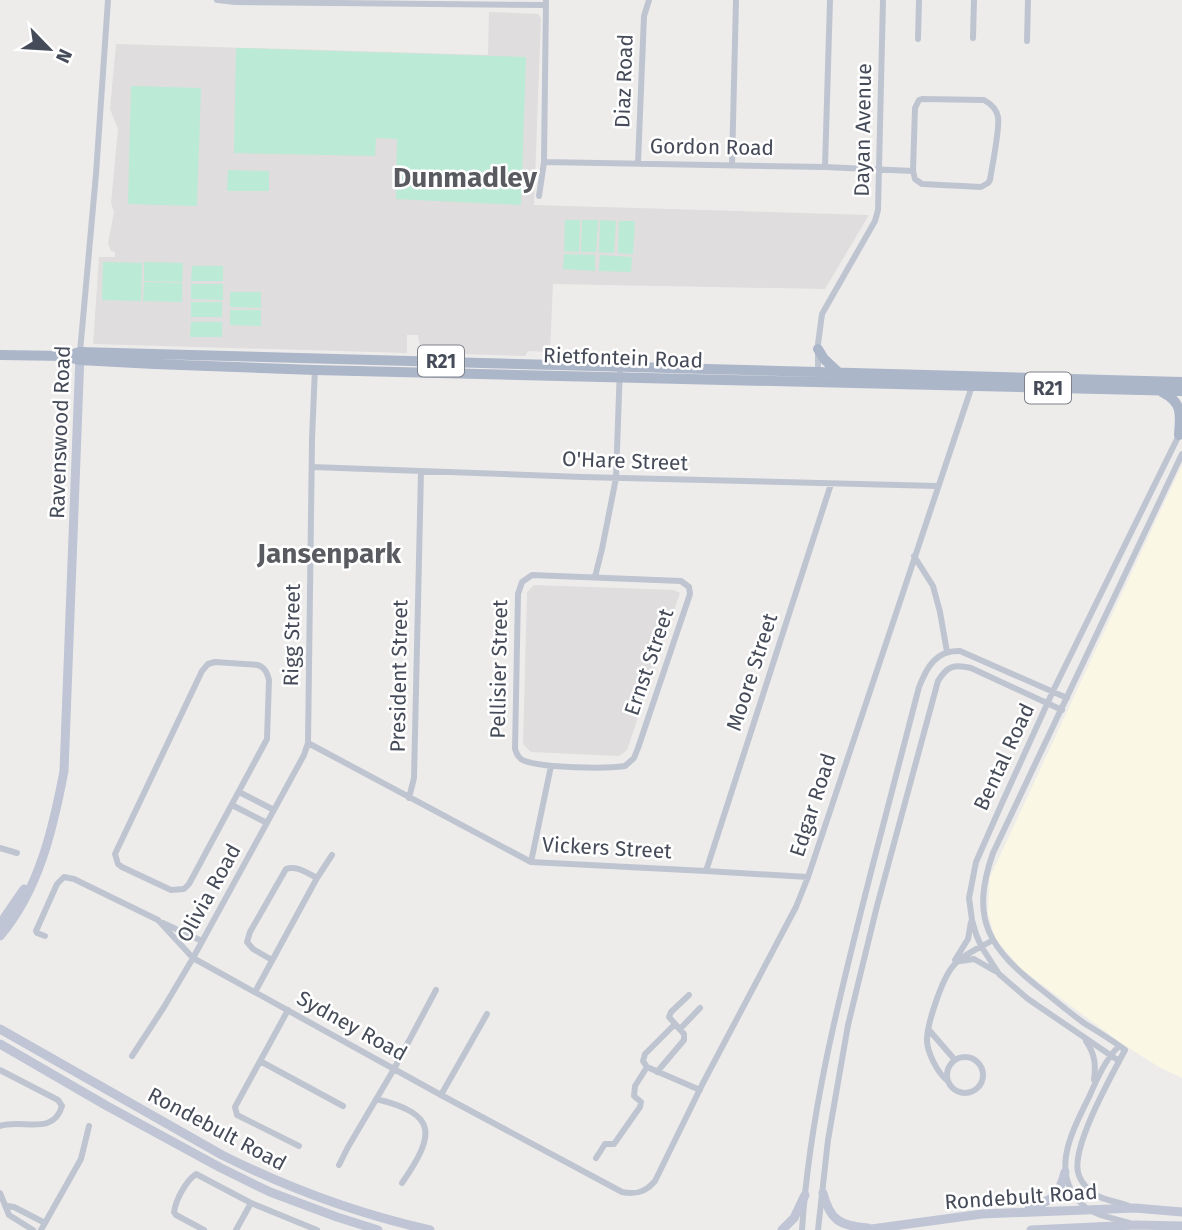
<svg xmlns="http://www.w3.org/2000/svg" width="1182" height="1230" viewBox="0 0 1182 1230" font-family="'Fira Sans',sans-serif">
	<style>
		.commercial { fill: #faf7e4 }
		.education { fill: #dfdddd }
		.green { fill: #bbebd6 }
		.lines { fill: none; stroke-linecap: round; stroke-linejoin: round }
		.street { stroke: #bfc5d0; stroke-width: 6 }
		.secondary { stroke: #bfc5d4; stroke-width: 9 }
		.primary { stroke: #acb6c9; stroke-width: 10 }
		.labels { text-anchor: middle; stroke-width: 5; stroke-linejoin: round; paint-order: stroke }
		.shield { fill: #fff; stroke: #7d818a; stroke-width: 2 }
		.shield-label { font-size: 19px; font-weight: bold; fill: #454b58 }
		.street-label { font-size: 21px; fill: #454b58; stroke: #fff }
		.district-label { font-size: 28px; font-weight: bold; fill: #595b60; stroke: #fff }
	</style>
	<rect width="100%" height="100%" fill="#eeeceb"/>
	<path class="commercial" d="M1182 465V1078L1159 1067 1121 1043 1020 968 995 938 988 913 990 877Z"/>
	<path class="education" d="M489 12 538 14 541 18 534 205 869 215 825 289 553 284 550 352 528 351 525 356 421 353 418 335H407V353L93 344 99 257H115V252L111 251 108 243 114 212 111 203 118 129 110 109 116 44 488 55Z
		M534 585 674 590 680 593 627 750 619 756 531 752 523 744 527 592Z"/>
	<path class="green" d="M236 48 526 57 521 205 396 199 397 139 376 138 375 156 234 153Z
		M131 86 201 88 197 206 128 204Z
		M228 170 269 171V191H227Z
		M565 220H580L579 252 564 251Z
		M582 220H598L596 252H581Z
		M600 220 616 221 614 253 599 252Z
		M619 221H635L633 254 618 253Z
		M564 254 595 255V271L563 269Z
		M600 255 632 257 631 272 599 271Z
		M103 262 142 263 141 301 102 300Z
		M144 262 183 263 182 282 144 281Z
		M192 266H223V281H191Z
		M144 282 182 283V302L143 301Z
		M191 284H223V300L191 299Z
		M230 292H261V308L230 307Z
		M191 302H222V317H191Z
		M230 310H261V326L230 325Z
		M191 322H222V337H190Z"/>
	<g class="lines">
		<path class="street" d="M217 0 235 2 546 5
			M973 38 974 0
			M918 39 919 0
			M1027 41 1028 0
			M922 99 984 100C991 104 997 109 998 117 1000 129 992 166 990 180L988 183 981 187 922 184 915 179 913 171 915 108 919 100Z
			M544 162 825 167 913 171
			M638 163 644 16 649 0
			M732 165 736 0
			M825 167 830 0
			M539 196 544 162 546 0
			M80 352 96 174 108 0
			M818 382V344L822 314 875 221 878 210 883 0
			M312 467 582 477 937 486
			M914 556 933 586 940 612 947 652
			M532 575 681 581 689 587 690 594 638 748 634 758 625 766C605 769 544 768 525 761 519 759 517 755 515 749L518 594 522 582Z
			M595 577 602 549 616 478 620 366
			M215 662 258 665C265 668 267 672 269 680L267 739 189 884 184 889 171 890 122 867 118 864 115 854 202 671 208 664Z
			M308 743 531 862 706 871 808 877
			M239 792 274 810
			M409 798 414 778 421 471
			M232 805 267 823
			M0 848 17 853
			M531 862 551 766
			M706 871 831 484
			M163 923 202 941
			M45 936 37 933 36 931 57 884 64 877 74 879 158 920 193 958 441 1095 622 1192C636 1195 646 1192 655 1181L703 1083 796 907 808 877 972 386
			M272 960 253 949 247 942 250 932 286 869C297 865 307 873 317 878
			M955 960 968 939 971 922
			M961 961 974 959 995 971
			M255 992 317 878 332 855
			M288 1010 235 1107 237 1115 299 1146
			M675 1024 645 1054 643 1061 647 1067 700 1090
			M680 1029 700 1008
			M929 1030 955 1060
			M1086 1041C1095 1054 1096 1065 1094 1080
			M1119 1046C1105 1060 1097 1079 1089 1097 1072 1132 1048 1174 1084 1206 1093 1215 1117 1219 1130 1223
			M132 1056 164 1007 193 958 304 755 308 743 312 439 315 368
			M947 1075a18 18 0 1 1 36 0a18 18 0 1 1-36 0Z
			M260 1061 343 1106
			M1119 1061 1028 999 999 974 981 946 976 934 972 920 969 898 976 862 1002 803 1053 691 1180 433
			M0 1070 58 1100 62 1106C53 1137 21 1118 0 1126
			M657 1072 684 1040V1034L669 1017 671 1012 689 995
			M948 1081C938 1074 926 1051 927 1038 928 1022 943 974 956 963 966 953 981 947 993 940
			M441 1095 487 1014
			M376 1099C439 1114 435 1135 402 1183
			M596 1158 605 1144H614L640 1107 641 1102 634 1096 635 1086 647 1067
			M339 1165 348 1147 394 1069 436 990
			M0 1193 9 1215 33 1230
			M7 1206 14 1207 45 1223
			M1129 1206C1116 1201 1099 1200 1089 1190 1084 1185 1079 1178 1078 1172 1072 1145 1112 1075 1125 1050 1112 1040 1098 1032 1084 1023 1070 1013 1056 1001 1042 990 990 949 969 921 993 853L1182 454
			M41 1230 81 1159 89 1126
			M204 1230 176 1215 174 1212C176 1199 186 1181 196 1174L251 1203 317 1230
			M236 1230 251 1203
			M802 1230C810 1107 842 987 872 868 888 808 903 747 919 687 927 667 936 650 960 651L1067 698
			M818 1230 828 1140 848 1025 877 906 938 681C947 666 954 664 971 668L1062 710"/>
		<path class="secondary" d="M0 924 24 889
			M0 936C39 890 53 829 64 771L80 354
			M0 1029 222 1155C288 1188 358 1214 430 1230
			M0 1044 107 1106 221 1168 270 1192 337 1217 378 1230
			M823 1193C830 1221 841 1226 868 1228
			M1029 1208C1052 1201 1059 1196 1065 1172
			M782 1230 794 1218 805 1195
			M864 1230 982 1214 1135 1208 1182 1212
			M1031 1230 1136 1225 1182 1226"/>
		<path class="primary" d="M818 349 824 359 838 372
			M0 355 65 356 80 352 1182 382
			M65 356 79 360 154 364 315 370 1182 391
			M1162 392C1182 402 1181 413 1179 435"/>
	</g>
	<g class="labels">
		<g class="shield">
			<rect x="418" y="345.5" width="46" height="31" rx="5"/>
			<rect x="1025" y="372.5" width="46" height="31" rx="5"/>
		</g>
		<g class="shield-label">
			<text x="441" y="368">R21</text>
			<text x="1048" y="395">R21</text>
		</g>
		<g class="street-label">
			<text transform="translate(624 81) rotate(-88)" y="7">Diaz Road</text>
			<text transform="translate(863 130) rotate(-89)" y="7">Dayan Avenue</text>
			<text transform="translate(712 147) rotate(1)" y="7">Gordon Road</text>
			<text transform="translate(623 358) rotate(2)" y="7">Rietfontein Road</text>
			<text transform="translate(60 432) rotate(-88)" y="7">Ravenswood Road</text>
			<text transform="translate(625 461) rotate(2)" y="7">O'Hare Street</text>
			<text transform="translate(292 635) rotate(-89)" y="7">Rigg Street</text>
			<text transform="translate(649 662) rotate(-71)" y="7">Ernst Street</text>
			<text transform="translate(499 669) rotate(-89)" y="7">Pellisier Street</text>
			<text transform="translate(752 672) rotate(-72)" y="7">Moore Street</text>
			<text transform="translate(399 676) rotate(-89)" y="7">President Street</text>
			<text transform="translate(1004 757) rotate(-65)" y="7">Bental Road</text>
			<text transform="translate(813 805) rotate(-72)" y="7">Edgar Road</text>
			<text transform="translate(607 848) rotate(3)" y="7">Vickers Street</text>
			<text transform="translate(209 893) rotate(-61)" y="7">Olivia Road</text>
			<text transform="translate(352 1026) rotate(29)" y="7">Sydney Road</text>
			<text transform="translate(217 1129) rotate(28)" y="7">Rondebult Road</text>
			<text transform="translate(1021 1197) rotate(-4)" y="7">Rondebult Road</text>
		</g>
		<g class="district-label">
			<text x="465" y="187">Dunmadley</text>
			<text x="329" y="563">Jansenpark</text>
		</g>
	</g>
	<g transform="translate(49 49) rotate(115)" stroke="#ffffff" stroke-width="5" paint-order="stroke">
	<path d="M0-5L12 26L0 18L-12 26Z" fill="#454b58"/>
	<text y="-10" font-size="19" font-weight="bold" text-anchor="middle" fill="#454b58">N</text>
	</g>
</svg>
